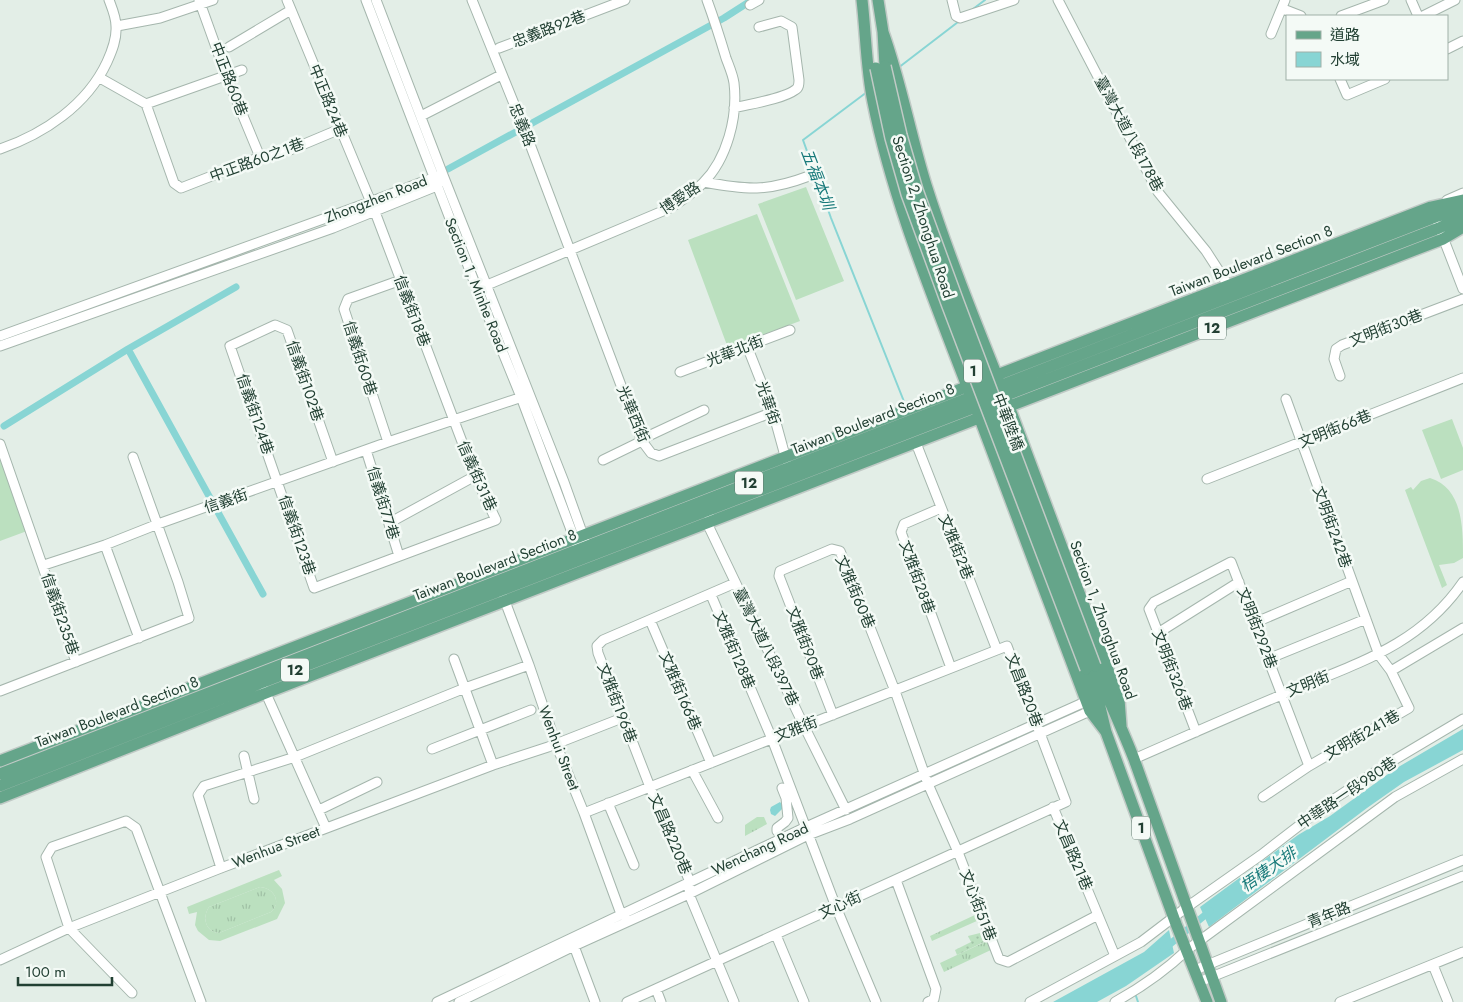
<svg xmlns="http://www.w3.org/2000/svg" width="1463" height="1002" viewBox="0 0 1463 1002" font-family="Jost,'Noto Sans TC',sans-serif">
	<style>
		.grass { fill: url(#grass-tufts) }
		.garden { fill: url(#garden-dots) }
		.pitch { fill: #bbe0bf; fill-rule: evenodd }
		.water { fill: #88d5d4 }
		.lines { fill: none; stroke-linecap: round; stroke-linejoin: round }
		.stream { stroke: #88d5d4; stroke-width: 2 }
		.canal { stroke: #88d5d4; stroke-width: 7 }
		.minor-casing { stroke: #a5b6ad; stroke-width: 11 }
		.major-casing { stroke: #c1cac6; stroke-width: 14 }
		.minor { stroke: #fff; stroke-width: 9 }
		.major { stroke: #65a58a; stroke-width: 11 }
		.major-bridge-casing { stroke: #c1cac6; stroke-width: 14; stroke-linecap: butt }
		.major-bridge { stroke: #65a58a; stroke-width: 11 }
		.labels { text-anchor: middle; stroke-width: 5; stroke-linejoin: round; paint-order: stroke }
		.shield { fill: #f4faf6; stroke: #61786e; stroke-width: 1 }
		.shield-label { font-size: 14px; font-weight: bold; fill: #224033 }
		.street-label { font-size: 15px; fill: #224033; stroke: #f4faf6 }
		.water-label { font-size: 16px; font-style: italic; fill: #187a7a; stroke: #f4faf6 }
	</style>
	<defs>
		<pattern id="grass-tufts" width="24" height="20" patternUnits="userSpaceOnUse" patternTransform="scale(1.25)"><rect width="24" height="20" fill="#bbe0bf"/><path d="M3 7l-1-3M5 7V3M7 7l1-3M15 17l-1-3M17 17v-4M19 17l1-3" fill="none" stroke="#a0c1a5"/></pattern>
		<pattern id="garden-dots" width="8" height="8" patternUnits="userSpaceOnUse" patternTransform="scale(1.25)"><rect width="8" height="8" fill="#bbe0bf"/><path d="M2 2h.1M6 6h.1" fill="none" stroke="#a0c1a5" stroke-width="1.8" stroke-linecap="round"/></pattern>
	</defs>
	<rect width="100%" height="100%" fill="#e3eee7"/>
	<path class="grass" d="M757 817H764L767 824 745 836V825Z
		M260 887C274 888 282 902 271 912L219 933C205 932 202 917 209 907Z
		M977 914 979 920 932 941 930 936Z
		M989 940 993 949 944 972 940 963Z"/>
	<path class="garden" d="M984 932 988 940 957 955 955 950 971 942 968 936Z"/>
	<path class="pitch" d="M806 187 844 281 796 300 758 204Z
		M757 214 800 321 728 348 688 240Z
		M1452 419 1463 448V470L1441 479 1422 430Z
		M0 457 27 531 0 541Z
		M1430 478C1463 488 1463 528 1463 558L1454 563 1439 565 1447 585 1442 588 1405 490 1411 487 1413 490 1421 481Z
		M279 870 282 876 274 880 282 889 285 903 277 919 220 941 209 940 198 931 195 925 197 912 189 914 187 907ZM260 887C274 888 282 902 271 912L219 933C205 932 202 917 209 907Z"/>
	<path class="water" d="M1463 729V750L1404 782 1367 808 1209 927 1200 907 1298 835 1330 816 1395 769Z
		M780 802 784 807 775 816 771 814 770 810 771 807Z
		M1169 930 1174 953 1126 986 1097 1002H1053L1144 952Z"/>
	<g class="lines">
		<path class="stream" d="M973 9 985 0
			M898 68 958 22
			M867 92 803 140 831 218 905 404
			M1135 993 1138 1002"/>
		<path class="canal" d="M448 169 724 18 752 0
			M128 349 263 594
			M4 426 128 349 236 287
			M1164 949 1210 911"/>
		<g class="minor-casing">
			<path id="minor" d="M199 0 226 75 260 157
				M287 0 375 212 475 476 496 520 314 588 230 346 275 325 287 330 333 462
				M366 0 477 289 521 397 576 543
				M376 0 443 175 564 482 589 552
				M472 0 525 131 642 441 651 453 659 456 773 412
				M952 0 956 16 960 18 1014 0
				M1058 0 1158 192 1206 251 1228 285
				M1411 0 1418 16
				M750 5 759 0
				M1283 9 1301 16
				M1341 16 1384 0
				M1423 16 1455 0
				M117 26 160 18 213 0
				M1271 34 1285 0
				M229 47 291 10
				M499 48 625 0
				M1447 49 1463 41
				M100 78 146 104 242 70
				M1340 79 1347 95 1385 79
				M146 104 174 183 181 188 260 157 290 150 340 129
				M734 108C750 104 783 99 795 90 799 88 799 84 799 80L792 27 781 21 759 27
				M421 116 501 75
				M0 149C44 134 87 105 107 62 112 51 117 39 116 26 116 17 112 8 109 0
				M704 182C747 190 767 192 809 176
				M1447 200 1463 193
				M1437 222 1463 289
				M480 288 670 208C681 201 693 193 703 183 727 159 738 117 734 83 733 75 729 66 726 58 720 38 714 19 707 0
				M0 336 370 202 438 176
				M0 346 333 228 437 186 439 182
				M747 346 773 412 787 463
				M680 372 790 330
				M1340 376 1334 359 1336 349 1342 345 1463 299
				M642 439 704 410
				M388 442 344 309 348 299 401 280
				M916 443 997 650
				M0 444 76 662
				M366 450 399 556
				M603 460 642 441
				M1207 479 1463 378
				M941 508 904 524 901 532 951 668
				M710 517 707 523 804 726 846 810
				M389 523 475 476
				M105 545 139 638
				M44 565 105 545 158 524 388 442 525 396
				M711 595 772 739 836 907 876 1002
				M503 596 529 665 556 744 584 813 621 914 625 917
				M650 620 711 763
				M1254 623 1352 581
				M1158 633 1239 582
				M454 659 493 765
				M1268 659 1366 619
				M1391 671 1463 628
				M264 689 326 828
				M0 691 189 618 178 582 133 457
				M833 715 779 576 780 571 832 549 840 551 895 691 928 784 958 852 999 959 1008 962 1098 915
				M1196 732 1149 609 1154 602 1231 562 1309 766
				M432 749 531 710
				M244 756 254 799
				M1134 759C1182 738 1231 716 1279 696 1350 665 1417 649 1463 582
				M692 770 718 818
				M1263 797 1309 766 1409 708 1391 671 1379 655 1286 399
				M608 803 634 865
				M1053 807 1115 956
				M319 810 377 782
				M584 813 1007 646 1066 802 627 1002
				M777 831V828L785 822 788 818 786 798 782 788
				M221 868 198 795 204 786 295 757 465 688 529 665
				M896 880 936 989 934 999 928 1002
				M776 935 804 1002
				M574 946 595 1002
				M0 960 69 928 221 868 493 765 548 747 622 718
				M1433 965 1448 1002
				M1195 970 1463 860
				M1199 982 1463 876
				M656 989 661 1002
				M132 993 69 928 46 857 52 847 126 821 136 828 201 1002
				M437 1002 806 827 1087 701
				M459 1002 574 946 689 894 808 835 850 819 1090 711
				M734 1002 689 894 690 882 650 787 598 653 597 646 603 640 735 583
				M1030 1002 1141 942 1187 907 1261 855 1331 801 1389 763 1463 719
				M1115 1002C1142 987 1165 971 1187 950L1395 797 1463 759
				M1340 1002 1463 952"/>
		</g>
		<g class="major-casing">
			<path id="major" d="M862 0C866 34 866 68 873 102 893 202 934 299 970 394
				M878 0 883 32 885 66
				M883 32C901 82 910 134 926 185 947 251 973 316 999 381
				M1007 401 1119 699 1121 726
				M977 411 1090 711 1106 732
				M1095 666C1107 697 1122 728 1134 759L1221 1002
				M1086 669 1100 707 1106 732 1176 924 1207 1002
				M0 761 1431 207 1463 200
				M0 774 1435 217 1463 208
				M0 786 261 683 1439 228 1463 217
				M0 798 266 693 1443 239 1463 227"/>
		</g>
		<use href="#minor" class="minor"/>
		<use href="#major" class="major"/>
		<g class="major-bridge-casing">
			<path id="major-bridge" d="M885 66 901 135 917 190 958 302 1095 666
				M876 68 891 138 907 194 948 306 1086 669"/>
		</g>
		<use href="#major-bridge" class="major-bridge"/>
	</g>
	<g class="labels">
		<g class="shield">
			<rect x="1198" y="316.5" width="28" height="23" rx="4"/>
			<rect x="964" y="359.5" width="18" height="23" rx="4"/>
			<rect x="735" y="471.5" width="28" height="23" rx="4"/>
			<rect x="281" y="658.5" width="28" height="23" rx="4"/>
			<rect x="1132" y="816.5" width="18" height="23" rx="4"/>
		</g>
		<g class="shield-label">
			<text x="1212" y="333">12</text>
			<text x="973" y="376">1</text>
			<text x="749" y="488">12</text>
			<text x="295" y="675">12</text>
			<text x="1141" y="833">1</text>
		</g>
		<g class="street-label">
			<text transform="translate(549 29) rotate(-21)" y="5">忠義路92巷</text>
			<text transform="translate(229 79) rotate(69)" y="5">中正路60巷</text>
			<text transform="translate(328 101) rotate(68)" y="5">中正路24巷</text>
			<text transform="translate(522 125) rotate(68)" y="5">忠義路</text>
			<text transform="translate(1129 134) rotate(62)" y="5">臺灣大道八段178巷</text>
			<text transform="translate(257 160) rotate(-20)" y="5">中正路60之1巷</text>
			<text transform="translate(680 198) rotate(-34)" y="5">博愛路</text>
			<text transform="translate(376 199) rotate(-21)" y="5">Zhongzhen Road</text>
			<text transform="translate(923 217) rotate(72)" y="5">Section 2, Zhonghua Road</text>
			<text transform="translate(1251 261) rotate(-21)" y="5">Taiwan Boulevard Section 8</text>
			<text transform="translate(476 285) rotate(68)" y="5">Section 1, Minhe Road</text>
			<text transform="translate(412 311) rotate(69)" y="5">信義街18巷</text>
			<text transform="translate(1386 328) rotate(-21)" y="5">文明街30巷</text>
			<text transform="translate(735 351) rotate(-21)" y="5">光華北街</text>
			<text transform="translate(360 358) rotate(72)" y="5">信義街60巷</text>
			<text transform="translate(305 381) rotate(71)" y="5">信義街102巷</text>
			<text transform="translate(768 403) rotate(71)" y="5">光華街</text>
			<text transform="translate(255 414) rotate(71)" y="5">信義街124巷</text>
			<text transform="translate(633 414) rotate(67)" y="5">光華西街</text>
			<text transform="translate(873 419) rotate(-21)" y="5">Taiwan Boulevard Section 8</text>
			<text transform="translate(1008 422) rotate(69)" y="5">中華陸橋</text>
			<text transform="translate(1335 429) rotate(-22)" y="5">文明街66巷</text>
			<text transform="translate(477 476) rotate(66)" y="5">信義街31巷</text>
			<text transform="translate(226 501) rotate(-19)" y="5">信義街</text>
			<text transform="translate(383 503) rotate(73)" y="5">信義街77巷</text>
			<text transform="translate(1332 527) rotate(70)" y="5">文明街242巷</text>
			<text transform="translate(297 535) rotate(71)" y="5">信義街123巷</text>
			<text transform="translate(956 547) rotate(68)" y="5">文雅街2巷</text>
			<text transform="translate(495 565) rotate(-21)" y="5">Taiwan Boulevard Section 8</text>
			<text transform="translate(917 577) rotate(70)" y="5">文雅街28巷</text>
			<text transform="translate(855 592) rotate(67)" y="5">文雅街60巷</text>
			<text transform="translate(60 614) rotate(71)" y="5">信義街235巷</text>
			<text transform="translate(1103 620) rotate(70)" y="5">Section 1, Zhonghua Road</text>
			<text transform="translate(1257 628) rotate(69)" y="5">文明街292巷</text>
			<text transform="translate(805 643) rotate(69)" y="5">文雅街90巷</text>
			<text transform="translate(766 647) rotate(64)" y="5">臺灣大道八段397巷</text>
			<text transform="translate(734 650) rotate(67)" y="5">文雅街128巷</text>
			<text transform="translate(1172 670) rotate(69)" y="5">文明街326巷</text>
			<text transform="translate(1308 684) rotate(-22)" y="5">文明街</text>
			<text transform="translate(1024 690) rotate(69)" y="5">文昌路20巷</text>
			<text transform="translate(680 691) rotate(67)" y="5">文雅街166巷</text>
			<text transform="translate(617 703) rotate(69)" y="5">文雅街196巷</text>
			<text transform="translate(117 712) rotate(-21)" y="5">Taiwan Boulevard Section 8</text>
			<text transform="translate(796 729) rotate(-21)" y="5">文雅街</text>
			<text transform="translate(1362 735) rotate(-30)" y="5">文明街241巷</text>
			<text transform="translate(559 748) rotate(69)" y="5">Wenhui Street</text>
			<text transform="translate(1347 793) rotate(-34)" y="5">中華路一段980巷</text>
			<text transform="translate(670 834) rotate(67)" y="5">文昌路220巷</text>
			<text transform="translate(276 847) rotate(-21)" y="5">Wenhua Street</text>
			<text transform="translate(760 849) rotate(-25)" y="5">Wenchang Road</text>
			<text transform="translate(1073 855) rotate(67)" y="5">文昌路21巷</text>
			<text transform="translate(840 905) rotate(-25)" y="5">文心街</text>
			<text transform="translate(978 905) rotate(69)" y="5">文心街51巷</text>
			<text transform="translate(1329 915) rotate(-22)" y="5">青年路</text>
		</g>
		<g class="water-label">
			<text transform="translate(818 179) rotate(69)" y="6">五福本圳</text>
			<text transform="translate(1268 869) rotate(-35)" y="6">梧棲大排</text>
		</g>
	</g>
	<rect x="1286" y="15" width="162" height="65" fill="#f4faf6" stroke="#a0b0a8"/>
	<rect x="1296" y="31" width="25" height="8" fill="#65a58a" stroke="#a0b0a8"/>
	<text x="1330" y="40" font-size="15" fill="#224033">道路</text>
	<rect x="1296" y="52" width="25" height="15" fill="#88d5d4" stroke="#a0b0a8"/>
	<text x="1330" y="65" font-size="15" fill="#224033">水域</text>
	<path d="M18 977v8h94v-8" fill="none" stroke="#224033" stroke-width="2.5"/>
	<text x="25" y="977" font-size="15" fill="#224033" stroke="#f4faf6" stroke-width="4" paint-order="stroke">100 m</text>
</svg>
